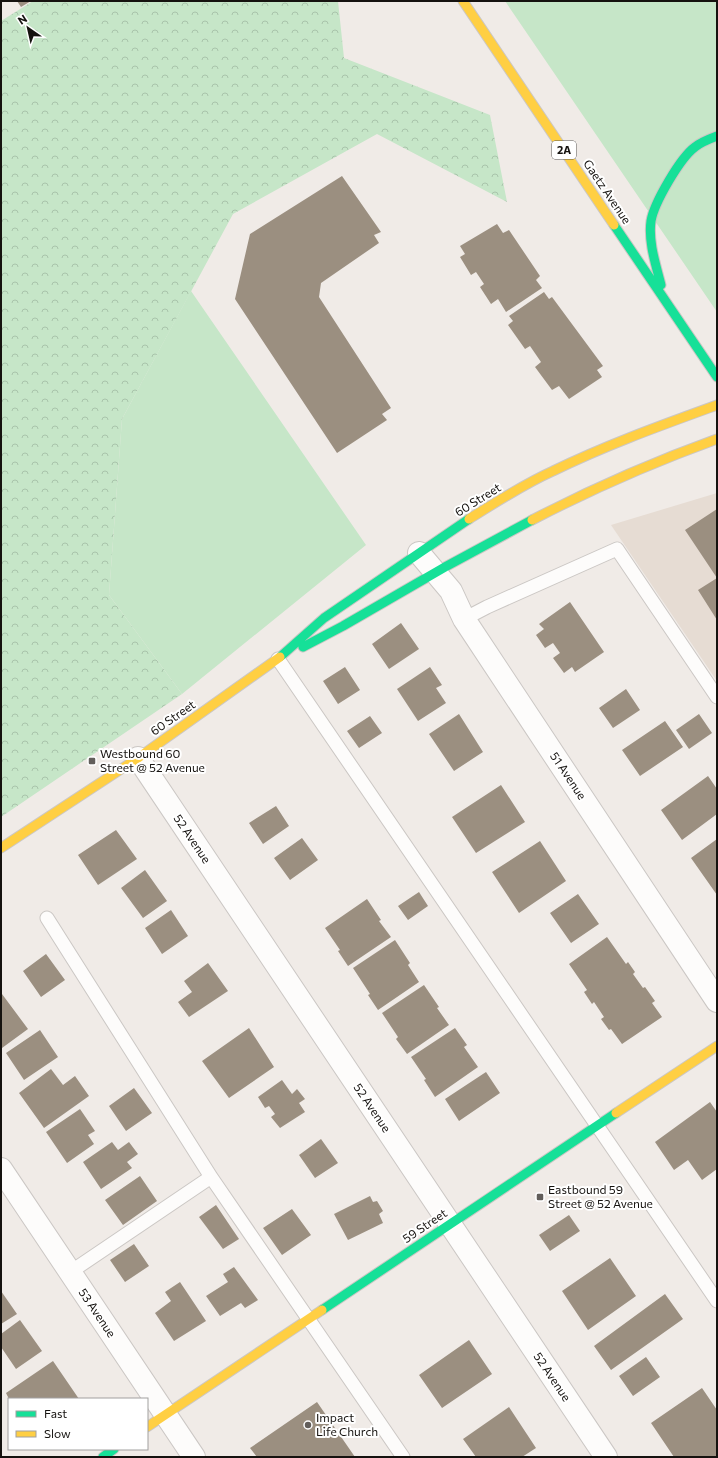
<svg xmlns="http://www.w3.org/2000/svg" width="718" height="1458" viewBox="0 0 718 1458" font-family="Commissioner,sans-serif">
	<style>
		.built { fill: #e6dcd3 }
		.green { fill: #c6e6c8 }
		.forest { fill: url(#forest-crowns) }
		.building { fill: #9b8f80 }
		.lines { fill: none; stroke-linecap: round; stroke-linejoin: round }
		.lane-casing { stroke: #cbc7c4; stroke-width: 15 }
		.street-casing { stroke: #cbc7c4; stroke-width: 24 }
		.fast-casing { stroke: #cbc7c4; stroke-width: 11 }
		.slow-casing { stroke: #cbc7c4; stroke-width: 11 }
		.lane { stroke: #fdfcfb; stroke-width: 13 }
		.street { stroke: #fdfcfb; stroke-width: 22 }
		.fast { stroke: #16e098; stroke-width: 9 }
		.slow { stroke: #ffcf43; stroke-width: 9 }
		.poi-dot { fill: #625e5b; stroke: #fff; stroke-width: 1.5 }
		.labels { text-anchor: middle; stroke-width: 4; stroke-linejoin: round; paint-order: stroke }
		.shield { fill: #fff; stroke: #5b5957; stroke-width: 1 }
		.shield-label { font-size: 11px; font-weight: bold; fill: #15120f }
		.street-label { font-size: 12px; fill: #15120f; stroke: #fff }
		.poi-label { font-size: 12px; fill: #15120f; stroke: #fff; text-anchor: start }
	</style>
	<defs>
		<pattern id="forest-crowns" width="20" height="18" patternUnits="userSpaceOnUse"><rect width="20" height="18" fill="#c6e6c8"/><path d="M2 6a3 3 0 1 1 6 0M12 15a3 3 0 1 1 6 0" fill="none" stroke="#a9c4ab"/></pattern>
	</defs>
	<rect width="100%" height="100%" fill="#f0ebe7"/>
	<path class="built" d="M717 493V681L611 525Z"/>
	<path class="green" d="M505 1H717V312Z
		M191 291 366 545 182 694 109 595 122 419Z"/>
	<path class="forest" d="M33 1H338L344 58 490 115 507 202 377 134 233 214 122 419 109 595 182 694 1 817V21Z"/>
	<path class="building" d="M17 1H31L21 7Z
		M342 176 381 232 374 235 379 243 321 283 319 297 391 408 382 414 387 420 337 453 235 299 250 234Z
		M497 224 503 233 509 230 540 276 536 280 542 288 506 312 498 299 491 304 480 287 484 284 476 272 471 275 460 257 465 254 460 246Z
		M544 292 549 299 552 297 603 366 597 370 602 377 569 399 559 386 552 390 535 367 541 362 530 346 525 349 508 325 513 321 509 316Z
		M717 509V620L698 590 717 578 685 530Z
		M570 602 604 652 575 672 572 667 564 673 553 658 560 653 553 643 545 648 536 635 544 629 539 624Z
		M401 623 419 649 389 669 372 644Z
		M345 667 360 690 338 704 323 681Z
		M430 667 442 685 436 688 446 703 418 721 397 689Z
		M626 689 640 710 613 728 599 708Z
		M459 714 483 752 454 771 429 734Z
		M699 714 712 733 689 749 676 730Z
		M370 716 382 733 359 748 347 731Z
		M665 721 683 747 640 776 622 750Z
		M708 776 717 789V814L682 840 661 810Z
		M501 785 525 822 476 853 452 817Z
		M276 806 289 826 263 844 249 823Z
		M116 830 137 859 98 885 78 855Z
		M302 838 318 860 290 880 274 858Z
		M717 839V895L691 858Z
		M540 841 566 881 519 913 492 872Z
		M145 870 167 901 143 918 121 888Z
		M419 892 428 906 408 920 398 906Z
		M578 894 599 924 571 943 550 913Z
		M367 899 381 920 379 921 391 937 348 966 338 951 340 950 325 928Z
		M171 910 188 936 162 954 145 928Z
		M607 937 626 964 628 962 635 972 633 974 643 988 645 987 655 1001 652 1003 662 1017 622 1044 611 1029 609 1030 601 1019 604 1017 594 1002 592 1004 584 992 587 990 569 964Z
		M395 940 410 963 408 965 419 982 378 1010 368 995 370 994 353 968Z
		M46 954 65 980 41 997 23 971Z
		M208 963 228 991 189 1017 178 1002 192 992 184 981Z
		M424 985 439 1007 437 1008 449 1025 407 1054 396 1039 398 1037 382 1013Z
		M2 994 28 1029 2 1048 1 995Z
		M249 1028 274 1067 229 1098 202 1061Z
		M455 1028 467 1045 464 1047 478 1067 435 1097 424 1080 426 1079 411 1057Z
		M40 1030 58 1057 24 1080 6 1053Z
		M51 1069 63 1085 75 1076 89 1096 44 1128 19 1093Z
		M486 1072 500 1093 459 1121 445 1099Z
		M282 1080 292 1094 297 1089 305 1099 299 1103 305 1112 280 1128 271 1117 275 1114 269 1106 265 1108 258 1097Z
		M134 1088 152 1113 126 1131 109 1106Z
		M710 1102 717 1112V1169L702 1180 688 1160 674 1170 655 1142Z
		M80 1109 95 1131 88 1135 94 1144 67 1163 46 1132Z
		M321 1139 338 1163 315 1178 299 1155Z
		M112 1142 118 1150 129 1142 138 1154 127 1162 132 1168 101 1189 83 1162Z
		M140 1176 157 1201 123 1225 105 1200Z
		M370 1196 373 1202 377 1201 383 1211 379 1214 383 1223 348 1240 334 1214Z
		M216 1205 239 1239 223 1249 199 1217Z
		M292 1209 311 1235 282 1255 263 1228Z
		M569 1215 580 1231 550 1251 539 1235Z
		M134 1244 149 1266 125 1282 110 1260Z
		M610 1258 636 1296 588 1330 562 1291Z
		M234 1267 258 1300 245 1308 241 1303 220 1316 206 1296 228 1282 223 1274Z
		M180 1282 206 1321 174 1341 155 1313 171 1301 165 1292Z
		M1 1291 17 1314 1 1324Z
		M665 1294 683 1319 611 1370 594 1346Z
		M20 1320 42 1351 16 1369 1 1347V1334Z
		M469 1340 492 1374 442 1408 419 1375Z
		M646 1357 660 1377 633 1396 619 1376Z
		M53 1361 79 1399H9L6 1393Z
		M702 1388 717 1410V1457H674L651 1423Z
		M317 1402 355 1457H257L250 1448Z
		M509 1407 536 1448 522 1457H476L463 1439Z"/>
	<g class="lines">
		<g class="lane-casing">
			<path id="lane" d="M464 619 487 607 617 549 717 697
				M278 659 717 1301
				M47 918 211 1177 403 1457
				M69 1273 211 1177"/>
		</g>
		<g class="street-casing">
			<path id="street" d="M419 553 451 591 464 619 717 1001
				M138 758 606 1457
				M1 1169 194 1457"/>
		</g>
		<g class="fast-casing">
			<path id="fast" d="M614 225 717 377
				M661 285C656 265 648 242 651 221 654 203 680 158 695 147 701 142 709 139 717 136
				M303 647 343 626 445 567 532 520
				M280 657 324 618 469 519
				M322 1310 616 1113
				M103 1457 114 1449"/>
		</g>
		<g class="slow-casing">
			<path id="slow" d="M463 1 614 225
				M469 519C496 502 524 484 553 471 606 445 662 425 717 405
				M532 520C592 489 653 462 717 439
				M1 848 138 758 280 657
				M616 1113 717 1046
				M147 1427 322 1310"/>
		</g>
		<use href="#lane" class="lane"/>
		<use href="#street" class="street"/>
		<use href="#fast" class="fast"/>
		<use href="#slow" class="slow"/>
	</g>
	<g class="poi-dot">
		<rect x="88" y="757" width="8" height="8" rx="2"/>
		<rect x="536" y="1193" width="8" height="8" rx="2"/>
		<circle cx="308" cy="1425" r="4"/>
	</g>
	<g class="labels">
		<rect class="shield" x="552" y="141" width="24" height="18" rx="3"/>
		<g class="shield-label">
			<text x="564" y="154">2A</text>
		</g>
		<g class="street-label">
			<text transform="translate(607 192) rotate(56)" y="4">Gaetz Avenue</text>
			<text transform="translate(478 500) rotate(-32)" y="4">60 Street</text>
			<text transform="translate(173 718) rotate(-35)" y="4">60 Street</text>
			<text transform="translate(568 776) rotate(56)" y="4">51 Avenue</text>
			<text transform="translate(192 839) rotate(56)" y="4">52 Avenue</text>
			<text transform="translate(372 1108) rotate(56)" y="4">52 Avenue</text>
			<text transform="translate(425 1226) rotate(-34)" y="4">59 Street</text>
			<text transform="translate(97 1313) rotate(56)" y="4">53 Avenue</text>
			<text transform="translate(552 1377) rotate(56)" y="4">52 Avenue</text>
		</g>
		<g class="poi-label">
			<text x="100" y="758">Westbound 60<tspan x="100" dy="14">Street @ 52 Avenue</tspan></text>
			<text x="548" y="1194">Eastbound 59<tspan x="548" dy="14">Street @ 52 Avenue</tspan></text>
			<text x="316" y="1422">Impact<tspan x="316" dy="14">Life Church</tspan></text>
		</g>
	</g>
	<rect width="718" height="1458" fill="none" stroke="#15120f" stroke-width="4"/>
	<rect x="8" y="1398" width="140" height="52" fill="#ffffff" stroke="#a1a09f"/>
	<rect x="16" y="1411" width="20" height="6" fill="#16e098" stroke="#a1a09f"/>
	<text x="44" y="1418" font-size="12" fill="#15120f">Fast</text>
	<rect x="16" y="1431" width="20" height="6" fill="#ffcf43" stroke="#a1a09f"/>
	<text x="44" y="1438" font-size="12" fill="#15120f">Slow</text>
	<g transform="translate(28 28) rotate(326)" stroke="#ffffff" stroke-width="3" paint-order="stroke">
	<path d="M0-3L7 15L0 10L-7 15Z" fill="#15120f"/>
	<text y="-6" font-size="11" font-weight="bold" text-anchor="middle" fill="#15120f">N</text>
	</g>
</svg>
